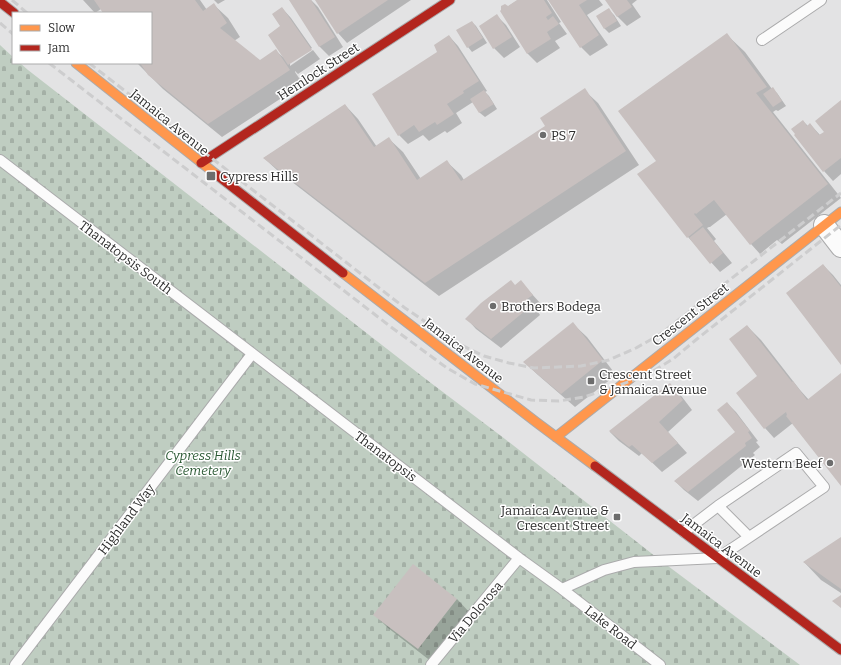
<svg xmlns="http://www.w3.org/2000/svg" width="841" height="665" viewBox="0 0 841 665" font-family="Bitter,serif">
	<style>
		.cemetery { fill: url(#cemetery-stones) }
		.shadow { fill: #0003 }
		.building { fill: #c8c0bf }
		.lines { fill: none; stroke-linecap: round; stroke-linejoin: round }
		.lane-casing { stroke: #ababac; stroke-width: 12 }
		.street-casing { stroke: #ababac; stroke-width: 22 }
		.slow-casing { stroke: #ababac; stroke-width: 11 }
		.jam-casing { stroke: #ababac; stroke-width: 11 }
		.lane { stroke: #fbfbfb; stroke-width: 10 }
		.street { stroke: #fbfbfb; stroke-width: 20 }
		.slow { stroke: #ff974d; stroke-width: 9 }
		.jam { stroke: #b3261e; stroke-width: 9 }
		.rail { stroke: #cdcdce; stroke-width: 3; stroke-dasharray: 8 4; stroke-linecap: butt }
		.poi-dot { fill: #6d6d6d; stroke: #fff; stroke-width: 1.5 }
		.labels { text-anchor: middle; stroke-width: 3; stroke-linejoin: round; paint-order: stroke }
		.street-label { font-size: 13px; fill: #2d2d2d; stroke: #fff }
		.poi-label { font-size: 13px; fill: #2d2d2d; stroke: #fff; text-anchor: start }
		.park-label { font-size: 13px; font-style: italic; fill: #295832; stroke: #fff }
	</style>
	<defs>
		<pattern id="cemetery-stones" width="16" height="16" patternUnits="userSpaceOnUse"><rect width="16" height="16" fill="#bfcdc1"/><path d="M2 7V4a2 2 0 0 1 4 0v3zM10 15v-3a2 2 0 0 1 4 0v3z" fill="#a4b0a6"/></pattern>
	</defs>
	<rect width="100%" height="100%" fill="#e3e3e4"/>
	<path class="cemetery" d="M0 45 13 57V63H20L28 70 427 380 505 439 660 560 800 665H0Z"/>
	<path class="shadow" d="M83 0H200L207 10 214 5 228 18 240 37 234 41 260 61 276 51 283 57H284L282 27V8L291 18 312 48 290 63V66L313 50 320 59 298 74 295 71V72L303 84 222 137 163 89 137 63H151V13H104L101 9 95 13Z
		M214 0H225L218 4Z
		M290 0H311L318 7 343 47 329 56 320 47Z
		M316 0H411L347 43 338 33Z
		M518 0H547L561 22 559 23 567 34 555 41 560 48 537 63 528 54 501 11Z
		M550 0H599L603 5 587 15 608 45 590 56 581 47Z
		M606 0H637L632 4 641 17 627 26 617 16Z
		M609 10 614 15 621 26 609 33 605 29 598 17Z
		M497 16 506 25 520 47 504 58 494 48 480 26Z
		M472 22 476 26 487 43 472 52 468 47Z
		M727 35 745 52 772 89 777 93 786 106 778 111 776 110 773 112 841 198 782 244 777 240 760 254 751 244 727 214 710 227H709L707 228 716 239 714 241 732 263 720 272 688 237 657 162Z
		M449 36 458 46 487 91 485 92 489 96 497 109 485 117 480 113 473 102 456 113 462 123 447 133 445 131 429 141 423 135 408 144 399 135 439 52Z
		M584 90 598 103 639 165 439 296 278 171 264 158 345 105 358 119 377 147 389 139 403 152 421 179 447 162 461 175 464 180 547 126Z
		M841 102V174L833 181 824 171 803 121 808 126 810 124 820 135 825 132Z
		M823 265 833 275 841 285V363Z
		M521 282 541 304 536 309 540 315 501 348 476 329 467 319 516 286Z
		M573 324 587 337 616 375 575 407 538 375 524 362Z
		M747 326 761 340 800 390 809 400 841 375V484L793 423 774 438 765 428 737 393 759 376Z
		M670 384 679 393 692 410 668 432 687 453 662 472 642 453 639 456 619 441 610 432Z
		M727 403 736 412 758 441 756 442 760 447 753 453 755 455 698 501 684 490 675 481 737 432Z
		M841 538V593L821 580 804 562Z
		M457 599 470 613 432 662 388 628 374 614Z"/>
	<path class="building" d="M94 0H195L203 11 214 3 227 23 220 28 260 60 276 49 290 70 208 124 148 75 140 63H151V13H103Z
		M289 0H311L335 37 319 47Z
		M315 0H388L337 34Z
		M517 0H544L552 13 546 17 548 20 553 16 559 24 547 32 551 39 527 54 500 11 501 10V6L505 4 508 6Z
		M548 0H587L579 5 599 35 580 48Z
		M605 0H627L632 7 617 17Z
		M282 7 312 50 288 65 268 35 280 26 272 14Z
		M609 8 617 21 604 29 596 16Z
		M497 14 512 37 493 49 479 26Z
		M472 21 483 38 467 48 456 30Z
		M727 33 767 87 756 93 828 184 750 245 714 200 696 214 695 213 694 214 703 225 687 238 637 174 656 161 618 111Z
		M449 35 479 81 463 91 464 93 447 104 454 114 437 125 435 122 419 132 414 125 398 136 372 94 437 52 434 45Z
		M773 87 782 101 773 107 763 94Z
		M585 88 626 151 425 283 263 158 345 104 374 147 389 137 417 180 447 160 461 181 545 126 540 118Z
		M484 90 494 104 479 113 470 99Z
		M841 100V158L823 172 794 135 795 134 791 129 803 120 807 126 810 123 819 135 824 132 815 121Z
		M703 227 723 253 710 264 689 238Z
		M823 264 841 287V365L786 293Z
		M511 280 515 285 521 280 533 295 527 299 532 305 491 339 465 319 481 303Z
		M573 322 603 360 561 394 523 362Z
		M747 325 792 382 793 381 807 400 841 373V486L786 416 787 415 786 412 764 429 736 393 757 376 729 339Z
		M670 383 683 400 659 422 678 443 652 463 632 445 629 447 609 431Z
		M727 402 750 431 748 432 752 438 745 443 746 446 688 492 674 481 735 432 717 410Z
		M841 537V589L803 562Z
		M413 564 457 599 418 649 373 615Z
		M841 595V608L832 601Z"/>
	<g class="lines">
		<g class="lane-casing">
			<path id="lane" d="M762 40 821 0
				M0 160 519 558 562 589 660 665
				M718 506 749 537
				M562 589 604 570 634 562 718 558 824 487 796 453 718 506 684 532
				M15 665 252 354
				M431 665 519 558"/>
		</g>
		<g class="street-casing">
			<path id="street" d="M824 225 841 247"/>
		</g>
		<g class="slow-casing">
			<path id="slow" d="M76 63 217 175
				M343 273 536 422 595 466
				M556 437 841 212"/>
		</g>
		<g class="jam-casing">
			<path id="jam" d="M0 2 14 13
				M201 163 450 0
				M217 175 343 273
				M595 466 841 650"/>
		</g>
		<use href="#lane" class="lane"/>
		<use href="#street" class="street"/>
		<use href="#slow" class="slow"/>
		<use href="#jam" class="jam"/>
		<path class="rail" d="M12 0 27 13
			M0 23 13 34
			M49 63 391 327 447 368 475 384 531 400 559 401 584 397 614 387 645 376 673 359 697 339 841 225
			M89 63 405 308 455 342 484 356 509 363 534 368 581 366 609 360 636 348 659 335 841 193"/>
	</g>
	<g class="poi-dot">
		<circle cx="543" cy="135" r="4"/>
		<rect x="206" y="171" width="10" height="10" rx="2"/>
		<circle cx="493" cy="306" r="4"/>
		<rect x="587" y="377" width="8" height="8" rx="2"/>
		<circle cx="830" cy="463" r="4"/>
		<rect x="613" y="513" width="8" height="8" rx="2"/>
	</g>
	<g class="labels">
		<g class="street-label">
			<text transform="translate(318 71) rotate(-33)" y="5">Hemlock Street</text>
			<text transform="translate(170 122) rotate(39)" y="5">Jamaica Avenue</text>
			<text transform="translate(126 257) rotate(37)" y="5">Thanatopsis South</text>
			<text transform="translate(690 314) rotate(-38)" y="5">Crescent Street</text>
			<text transform="translate(464 350) rotate(38)" y="5">Jamaica Avenue</text>
			<text transform="translate(386 456) rotate(37)" y="5">Thanatopsis</text>
			<text transform="translate(126 519) rotate(-53)" y="5">Highland Way</text>
			<text transform="translate(722 545) rotate(37)" y="5">Jamaica Avenue</text>
			<text transform="translate(475 612) rotate(-50)" y="5">Via Dolorosa</text>
			<text transform="translate(611 627) rotate(38)" y="5">Lake Road</text>
		</g>
		<g class="poi-label">
			<text x="551" y="140">PS 7</text>
			<text x="220" y="181">Cypress Hills</text>
			<text x="501" y="311">Brothers Bodega</text>
			<text x="599" y="379">Crescent Street<tspan x="599" dy="15">&amp; Jamaica Avenue</tspan></text>
			<text x="822" y="468" text-anchor="end">Western Beef</text>
			<text x="609" y="515" text-anchor="end">Jamaica Avenue &amp;<tspan x="609" dy="15">Crescent Street</tspan></text>
		</g>
		<g class="park-label">
			<text x="203" y="460">Cypress Hills<tspan x="203" dy="15">Cemetery</tspan></text>
		</g>
	</g>
	<rect x="12" y="12" width="140" height="52" fill="#ffffff" stroke="#ababab"/>
	<rect x="20" y="25" width="20" height="6" fill="#ff974d" stroke="#ababab"/>
	<text x="48" y="32" font-size="12" fill="#2d2d2d">Slow</text>
	<rect x="20" y="45" width="20" height="6" fill="#b3261e" stroke="#ababab"/>
	<text x="48" y="52" font-size="12" fill="#2d2d2d">Jam</text>
</svg>
